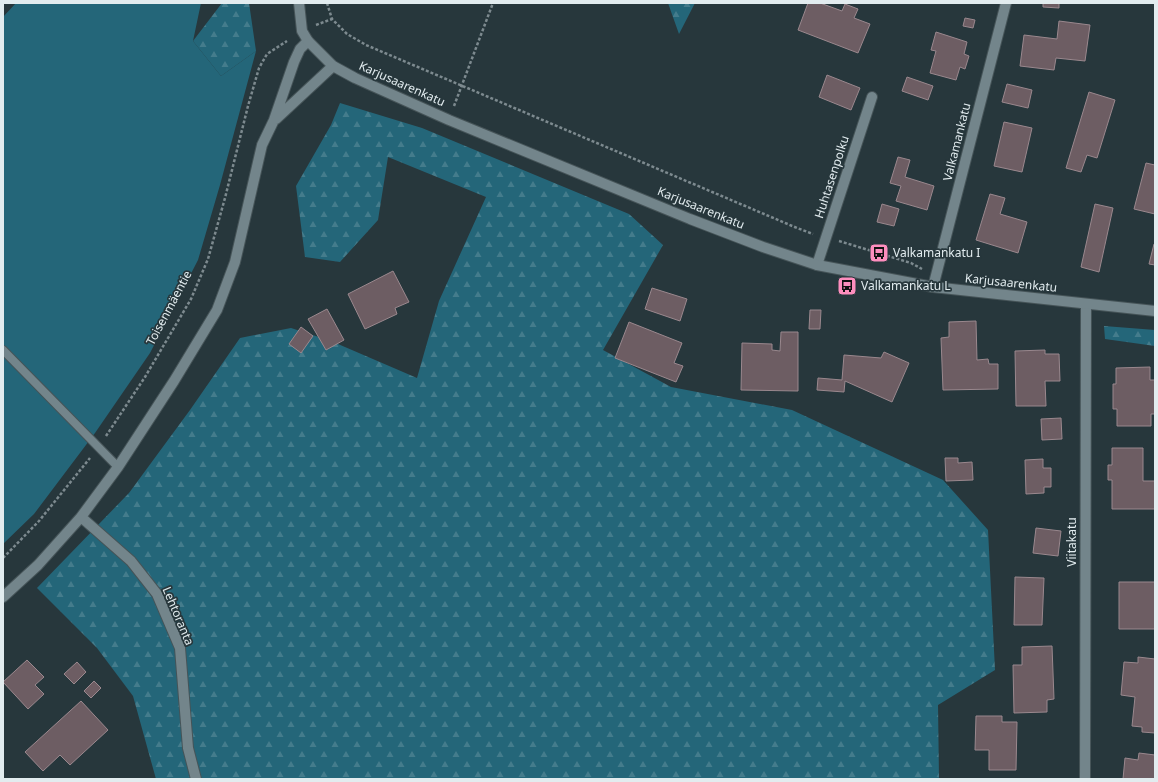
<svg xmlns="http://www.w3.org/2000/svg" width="1158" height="782" viewBox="0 0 1158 782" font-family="'Noto Sans',sans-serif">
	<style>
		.green { fill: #246679 }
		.forest { fill: url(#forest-firs) }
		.building { fill: #6d5d63; stroke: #9a888e }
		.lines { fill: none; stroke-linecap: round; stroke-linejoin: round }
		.lane-casing { stroke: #465458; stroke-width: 10 }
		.street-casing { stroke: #465458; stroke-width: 12 }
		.secondary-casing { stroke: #465458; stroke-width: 12 }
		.path { stroke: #7d8a8f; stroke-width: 2.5; stroke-dasharray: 3 2; stroke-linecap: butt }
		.lane { stroke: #73858b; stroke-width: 8 }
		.street { stroke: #73858b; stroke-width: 10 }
		.secondary { stroke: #73858b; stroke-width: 10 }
		.labels { text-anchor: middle; stroke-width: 3.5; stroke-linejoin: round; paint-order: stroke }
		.street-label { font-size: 12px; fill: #e2ecef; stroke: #27373c }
		.poi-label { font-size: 12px; fill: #e2ecef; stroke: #27373c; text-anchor: start }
	</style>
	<defs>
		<pattern id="forest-firs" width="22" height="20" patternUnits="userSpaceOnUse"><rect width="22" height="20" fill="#246679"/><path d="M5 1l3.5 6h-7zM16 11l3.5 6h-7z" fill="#447c8c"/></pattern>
	</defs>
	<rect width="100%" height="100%" fill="#27373c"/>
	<path class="green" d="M16 3H201L193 41 221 76 256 51 220 185 198 260 150 353 95 433 34 514 3 544V17Z"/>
	<path class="forest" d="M222 3H249L256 51 221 76 193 41Z
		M668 3H695L679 34Z
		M340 103 422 128 629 214 663 245 603 350 671 387 792 410 943 480 988 530 995 670 938 705 939 779H156L133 696 97 648 37 588 129 493 190 410 240 338 291 328 331 341 417 378 439 301 486 197 388 157 378 220 340 262 305 257 296 186 331 125Z
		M1104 326 1155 330V346L1105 339Z"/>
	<path class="building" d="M808 3H820L842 11 845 4 858 9 854 18 870 24 858 53 798 30Z
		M1043 3H1059V8L1043 7Z
		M965 18 975 20 973 28 963 26Z
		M1059 21 1090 25 1085 61 1056 58 1054 70 1020 66 1024 35 1057 39Z
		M936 32 967 42 964 54 969 56 965 69 960 67 956 80 930 73 936 51 931 50Z
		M827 75 860 88 851 110 819 97Z
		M907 77 933 86 928 100 902 91Z
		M1007 84 1032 90 1028 108 1002 102Z
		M1089 92 1115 100 1097 158 1087 155 1081 172 1066 168Z
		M1004 122 1032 128 1022 172 994 166Z
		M898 157 910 160 905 177 934 186 927 210 896 201 901 186 890 183Z
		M1146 163 1155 165V214L1134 209Z
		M990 194 1005 198 1000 214 1027 222 1018 253 976 240Z
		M882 204 899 209 894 226 877 222Z
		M1095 204 1113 208 1099 272 1081 267Z
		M1154 244H1155V265L1149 264Z
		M393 271 409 302 395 308 397 314 365 329 348 294Z
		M652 288 687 299 680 321 645 309Z
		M327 309 344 340 326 350 308 319Z
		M810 310H821L820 329H809Z
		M976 321 977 360 988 359 989 364H998V389L943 390 941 338 949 337V322Z
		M629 322 682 343 674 363 683 366 676 382 615 358Z
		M301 327 313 336 301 353 289 344Z
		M781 332H798V391L741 390 742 343 772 344V350L780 351Z
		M1045 350V354H1059L1060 381H1045L1046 406H1016L1015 351Z
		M884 352 909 363 892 402 845 381 844 392 817 390 818 378 842 380 844 355 881 358Z
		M1150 367V380H1155V414H1151V426H1117V409H1113V384H1116V368Z
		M1061 418 1062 439 1042 440 1041 419Z
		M1112 448H1143V481H1155V509H1112V480H1108V465H1112Z
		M945 458H958V463L972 462 973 480 946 481Z
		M1043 459V468H1051V487H1044V493L1026 494 1025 460Z
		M1036 528 1061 531 1058 556 1033 553Z
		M1015 577 1044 578 1042 625H1014Z
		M1119 582H1155V629H1119Z
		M1052 646 1054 699 1047 700V712L1014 713 1013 665H1022V647Z
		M1138 657 1155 659V733L1142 732V727L1132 726 1135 697 1121 695 1124 662 1138 663Z
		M27 660 44 677 35 685 44 694 28 709 3 682Z
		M77 662 86 672 74 684 64 674Z
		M94 681 101 688 91 698 84 691Z
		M81 701 108 730 70 765 60 755 43 771 25 752Z
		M976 716H1002V722H1017L1016 770H989V750H975Z
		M1139 753 1155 755V779H1123L1125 758 1138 760Z"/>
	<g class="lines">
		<g class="lane-casing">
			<path id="lane" d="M3 350 118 467"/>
		</g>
		<g class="street-casing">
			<path id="street" d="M276 119 333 66
				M817 265 872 97
				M933 287 1006 3
				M81 517 131 561 157 594 180 648 188 748 196 779
				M3 597 38 565 81 517 118 467 174 381 217 310 235 262 262 145 274 120 294 62 300 49 308 41
				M1085 779 1086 304"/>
		</g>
		<g class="secondary-casing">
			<path id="secondary" d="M299 3 302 31 308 41 333 66 355 78 449 120 690 219 763 247 817 265 933 287 1155 311"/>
		</g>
		<path class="path" d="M327 3 332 19 347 34 366 45 797 228 813 234
			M316 25 332 19
			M454 106 493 3
			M839 241 911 263 922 269
			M106 436 145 377 191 299 208 259 225 198 248 106 259 68 267 54 287 41
			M3 558 39 521 90 458"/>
		<use href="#lane" class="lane"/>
		<use href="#street" class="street"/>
		<use href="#secondary" class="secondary"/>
	</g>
	<defs>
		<g id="bus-square" transform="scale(1)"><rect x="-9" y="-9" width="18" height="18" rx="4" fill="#fe8ebe" stroke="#27373c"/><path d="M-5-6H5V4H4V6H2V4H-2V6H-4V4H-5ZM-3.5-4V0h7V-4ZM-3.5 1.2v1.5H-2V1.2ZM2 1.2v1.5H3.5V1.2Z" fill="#111"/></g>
	</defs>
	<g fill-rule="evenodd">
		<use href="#bus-square" x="879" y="253"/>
		<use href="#bus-square" x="847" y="286"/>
	</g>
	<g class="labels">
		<g class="street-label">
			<text transform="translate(402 84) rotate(24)" y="4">Karjusaarenkatu</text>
			<text transform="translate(957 142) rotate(-76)" y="4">Valkamankatu</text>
			<text transform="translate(832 177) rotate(-72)" y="4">Huhtasenpolku</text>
			<text transform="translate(701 208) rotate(22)" y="4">Karjusaarenkatu</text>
			<text transform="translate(1011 283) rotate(6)" y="4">Karjusaarenkatu</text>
			<text transform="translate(169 308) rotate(-62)" y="4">Toisenmäentie</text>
			<text transform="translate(1072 542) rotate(-90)" y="4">Viitakatu</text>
			<text transform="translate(178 616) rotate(67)" y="4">Lehtoranta</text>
		</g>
		<g class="poi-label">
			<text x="893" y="257">Valkamankatu I</text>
			<text x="861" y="290">Valkamankatu L</text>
		</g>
	</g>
	<rect width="1158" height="782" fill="none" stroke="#e2ecef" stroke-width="8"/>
</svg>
